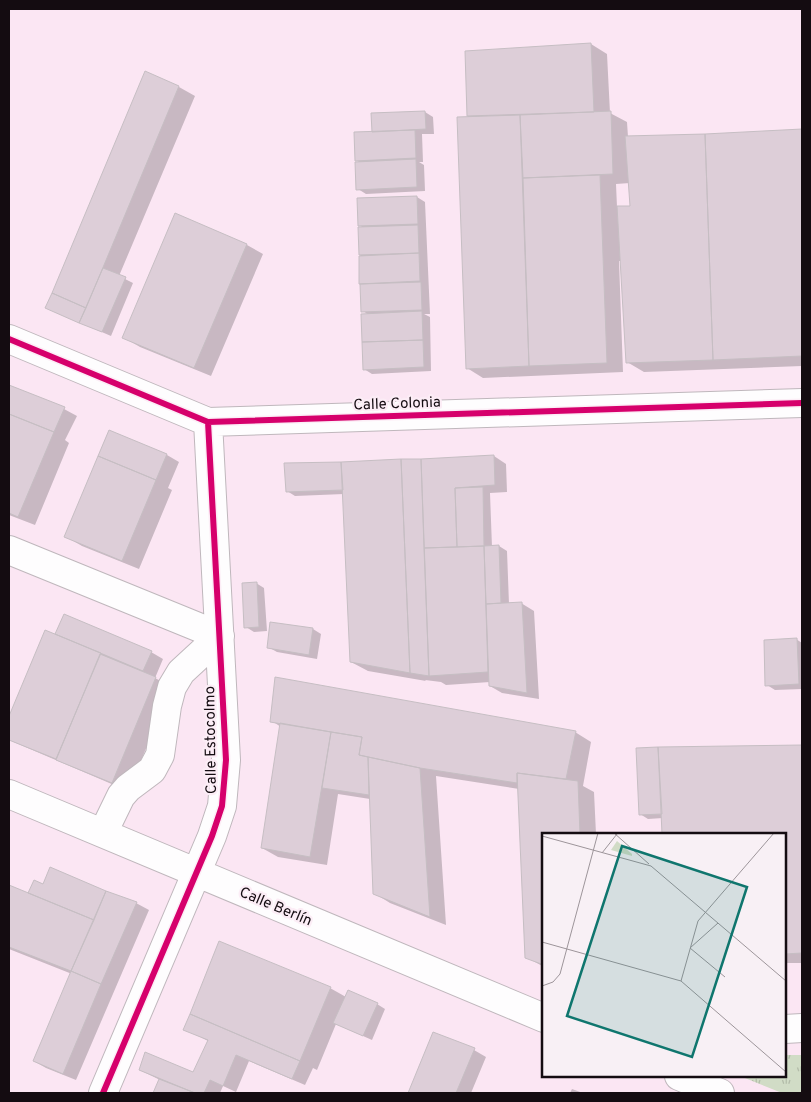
<svg xmlns="http://www.w3.org/2000/svg" width="811" height="1102" viewBox="0 0 811 1102" font-family="Overpass,sans-serif">
	<style>
		.built { fill: #fbe6f3; fill-rule: evenodd }
		.grass { fill: url(#grass-tufts) }
		.shadow { fill: #0003; fill-rule: evenodd }
		.building { fill: #ddced8; stroke: #c6bec3 }
		.lines { fill: none; stroke-linecap: round; stroke-linejoin: round }
		.minor-casing { stroke: #bfb7bc; stroke-width: 30 }
		.minor { stroke: #fefdfe; stroke-width: 28 }
		.cycleway-casing { stroke: #fcedf6; stroke-width: 9 }
		.cycleway { stroke: #d6006c; stroke-width: 6 }
		.labels { text-anchor: middle; stroke-width: 4.5; stroke-linejoin: round; paint-order: stroke }
		.street-label { font-size: 15px; fill: #140c11; stroke: #fcedf6 }
		.inset-road { fill: none; stroke: #9d959a; stroke-width: 1 }
		.view { fill: #0f766e; fill-opacity: 0.15; stroke: #0f766e; stroke-width: 2.5 }
		.inset-edge { fill: none; stroke: #140c11; stroke-width: 2.5 }
	</style>
	<defs>
		<pattern id="grass-tufts" width="24" height="20" patternUnits="userSpaceOnUse" patternTransform="scale(1.25)"><rect width="24" height="20" fill="#d1dcc6"/><path d="M3 7l-1-3M5 7V3M7 7l1-3M15 17l-1-3M17 17v-4M19 17l1-3" fill="none" stroke="#b3bca9"/></pattern>
	</defs>
	<rect width="100%" height="100%" fill="#f8f0f5"/>
	<path class="built" d="M9 9H802V1093H9ZM544 834H785V1076H544Z"/>
	<path class="grass" d="M785 1055H802V1093H782L740 1076H785Z"/>
	<path class="shadow" d="M591 44 607 54 610 113 627 122 628 137 802 131V366L644 372 627 362 621 261H619L623 372 483 378 467 368 468 118 466 52ZM630 183 632 207H617L616 184Z
		M146 73 179 87 195 96 119 276 133 283 111 336 55 312Z
		M425 112 433 117 434 134H422L423 162H419L424 165 425 191 366 194 358 189 361 163 356 160 373 133Z
		M417 197 425 202 430 314H424L430 317 431 371 372 374 364 369 369 315 363 311 359 228H364L359 225 358 199Z
		M176 215 247 245 263 254 211 376 140 347 123 337Z
		M9 387 64 409 77 416 65 440 69 443 35 525 9 515Z
		M109 431 167 455 179 462 168 488 172 490 139 569 82 546 65 536Z
		M494 456 506 464 507 492 490 493 492 547 499 546 507 551 509 604 521 603 534 611 539 699 502 693 490 686V682L446 685 441 682 425 680 426 681 368 671 351 662 344 494 295 496 287 491Z
		M256 583 264 588 267 631 254 632 246 627Z
		M271 623 313 629 321 634 317 659 277 652 268 647Z
		M46 631 61 638 62 636 151 652 163 659 155 678 172 687 128 791 9 740V719Z
		M796 639 802 643V689L775 690 767 685Z
		M272 721 575 732 591 742 583 786 594 792 596 834H544V967L526 957 519 789 436 776 446 925 390 903 374 893 370 799 338 794 327 865 278 857 262 848 281 727Z
		M802 746V963H785V834H664L663 818 648 819 640 814 658 748Z
		M44 886 136 903 149 910 76 1080 46 1068 34 1061 72 974 9 949V887L36 898Z
		M330 988 346 997 377 1004 385 1009 372 1040 336 1024 317 1070 313 1068 305 1085 249 1061 236 1092 223 1086 220 1093H155L160 1080 140 1070 194 1074 208 1041 185 1029Z
		M434 1033 474 1050 486 1057 471 1093H409Z
		M572 1089 583 1093H570Z"/>
	<path class="building" d="M591 43 594 112 467 116 465 51Z
		M145 71 179 86 86 308 52 293Z
		M425 111 426 129 372 132 371 113Z
		M611 111 613 174 523 178 520 115Z
		M520 115 529 366 466 369 457 117Z
		M802 129V356L713 360 705 134Z
		M415 130 416 158 355 161 354 132Z
		M705 134 713 360 626 363 617 206H630L625 136Z
		M416 159 417 187 356 190 355 162Z
		M600 175 607 363 529 366 523 178Z
		M417 196 418 224 358 226 357 198Z
		M175 213 247 244 194 368 122 338Z
		M418 225 419 253 359 255 358 227Z
		M419 253 420 281 359 284V256Z
		M103 268 126 277 102 332 79 323Z
		M421 282 422 310 361 312 360 284Z
		M52 293 86 308 79 323 45 308Z
		M422 311 423 340 362 342 361 314Z
		M423 340 424 367 363 370 362 342Z
		M9 385 65 407 54 432 9 414Z
		M9 414 54 432 18 517 9 513Z
		M109 430 167 454 156 480 98 456Z
		M494 455 495 485 455 488 457 547 424 548 421 459Z
		M98 456 156 480 122 561 64 537Z
		M401 459 410 673 350 662 341 462Z
		M401 459H421L429 676 410 673Z
		M341 462 343 490 286 492 284 463Z
		M483 487 484 546 457 547 455 488Z
		M499 545 501 603 486 604 484 546Z
		M484 546 488 672 429 676 424 548Z
		M257 582 259 627 244 628 242 583Z
		M522 602 527 693 489 686 486 604Z
		M64 614 152 651 143 671 55 634Z
		M270 622 313 628 309 655 267 648Z
		M45 630 101 653 56 759 9 740V716Z
		M797 638 799 684 765 686 764 640Z
		M100 654 156 677 112 783 56 760Z
		M275 677 576 731 566 779 517 773V783L420 768 359 755 362 737 270 722Z
		M280 723 331 732 310 857 261 848Z
		M331 732 362 737 359 755 368 757 369 795 322 788Z
		M802 745V953L785 954V834H662L658 747Z
		M658 747 662 814 639 815 636 748Z
		M368 757 420 768 430 917 373 894Z
		M517 773 578 781 580 834H544V965L525 958Z
		M50 867 106 891 94 920 28 893 34 880 43 884Z
		M9 885 94 920 71 971 9 947Z
		M106 891 137 902 101 984 71 971Z
		M219 941 331 987 300 1061 190 1014Z
		M71 971 101 984 63 1074 33 1061Z
		M348 990 378 1003 363 1036 333 1023Z
		M190 1014 300 1061 292 1079 236 1055 223 1086 210 1080 204 1093H195L139 1070 145 1052 193 1072 208 1040 183 1030Z
		M433 1032 475 1048 456 1093H408Z
		M159 1079 195 1093H153Z"/>
	<g class="lines">
		<g class="minor-casing">
			<path id="minor" d="M9 339 208 422 802 403
				M9 550 220 636 181 672 172 687 167 706 160 755 152 770 128 788 121 796 103 833
				M9 794 544 1018
				M785 1029 802 1028
				M679 1076 720 1093
				M103 1093 212 836 222 806 226 760 208 422"/>
		</g>
		<use href="#minor" class="minor"/>
		<g class="cycleway-casing">
			<path id="cycleway" d="M9 339 208 422 802 403
				M103 1093 212 836 222 806 226 760 208 422"/>
		</g>
		<use href="#cycleway" class="cycleway"/>
	</g>
	<g class="labels">
		<g class="street-label">
			<text transform="translate(397 403) rotate(-2)" y="5">Calle Colonia</text>
			<text transform="translate(210 740) rotate(-91)" y="5">Calle Estocolmo</text>
			<text transform="translate(276 906) rotate(23)" y="5">Calle Berlín</text>
		</g>
	</g>
	<g transform="translate(542 833)">
		<rect width="244" height="244" fill="#f8f0f5"/>
		<path d="M75 8 90 21V23L69 17Z" fill="#d1dcc6"/>
		<path class="inset-road" d="M72 0 107 31M0 3 109 33 244 148M60 20 75 1M176 90 148 115 183 144M0 109 139 148 244 239M139 148 156 88 232 0M0 153 11 149 18 141 56 0"/>
		<path class="view" d="M80 13 205 54 150 224 25 183Z"/>
		<rect width="244" height="244" class="inset-edge"/>
	</g>
	<rect width="811" height="1102" fill="none" stroke="#140c11" stroke-width="20"/>
</svg>
